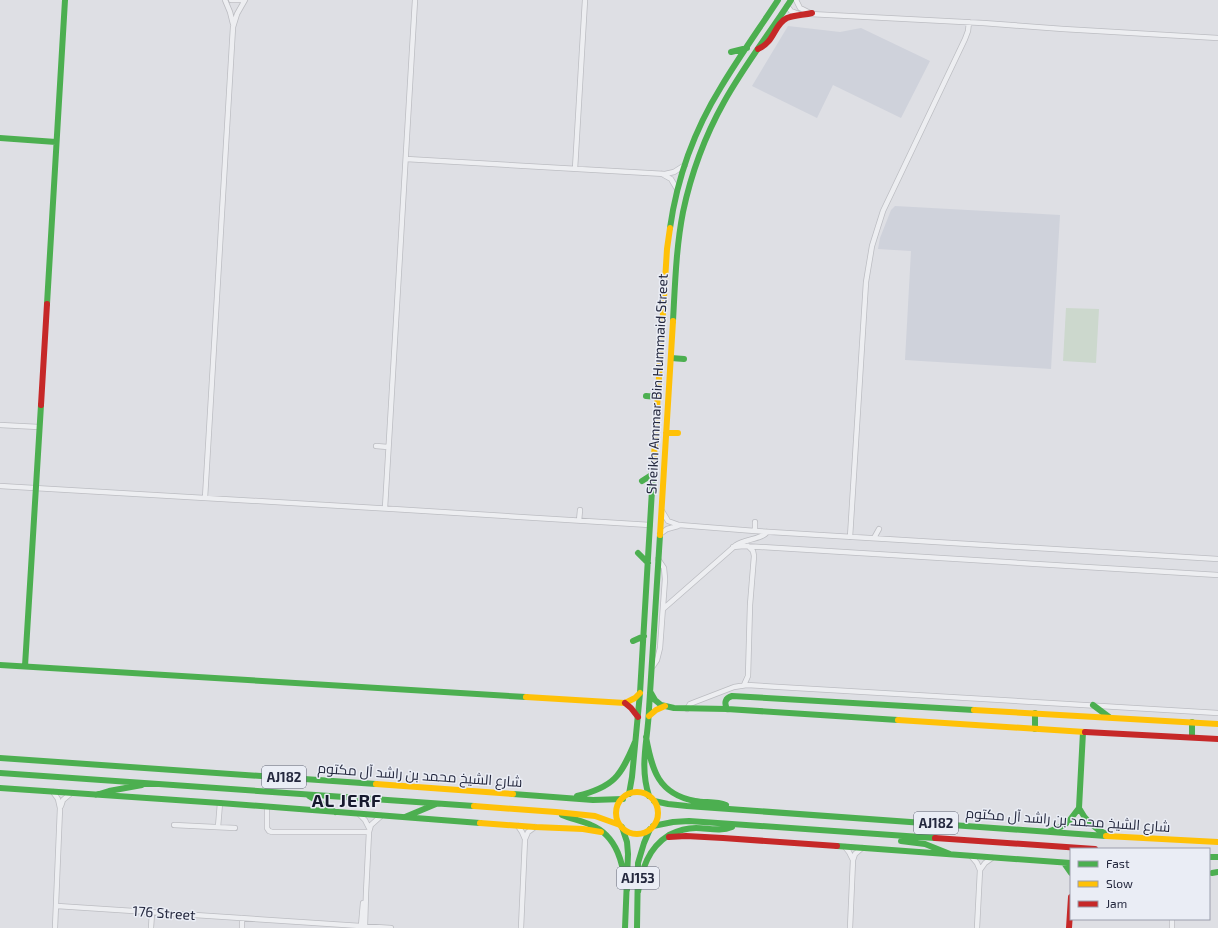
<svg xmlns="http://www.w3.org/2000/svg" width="1218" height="928" viewBox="0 0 1218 928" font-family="'Exo 2',Cairo,sans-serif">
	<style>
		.built { fill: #cfd2db }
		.green { fill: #ccd8cd }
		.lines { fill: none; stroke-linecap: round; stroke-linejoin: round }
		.street-casing { stroke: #bcbdc2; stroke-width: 6 }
		.street { stroke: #edeef1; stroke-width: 4.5 }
		.fast { stroke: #4caf50; stroke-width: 6 }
		.slow { stroke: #ffc107; stroke-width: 6 }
		.jam { stroke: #c62828; stroke-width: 6 }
		.labels { text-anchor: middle; stroke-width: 3; stroke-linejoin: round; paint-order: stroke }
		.shield { fill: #eaedf5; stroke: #5f6375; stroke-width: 1 }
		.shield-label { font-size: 13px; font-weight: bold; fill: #24283e }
		.street-label { font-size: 14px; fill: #24283e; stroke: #eaedf5 }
		.district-label { font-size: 18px; font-weight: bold; letter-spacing: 1px; fill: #171a2e; stroke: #eaedf5 }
	</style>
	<rect width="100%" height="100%" fill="#dedfe4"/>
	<path class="built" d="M788 26 840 32 861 28 930 61 901 118 833 85 817 118 752 86Z
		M895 206 1060 215 1051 369 905 360 911 251 878 249 880 238 891 210Z"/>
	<path class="green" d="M1066 308 1099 309 1096 363 1063 361Z"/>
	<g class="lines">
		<g class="street-casing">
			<path id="street" d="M225 0 230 12 233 24
				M231 0H241
				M796 0 800 8 810 13
				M787 6 791 11 799 14
				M810 14 983 23 1063 29 1218 38
				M406 159 665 174 674 172 685 165
				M575 169 585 0
				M662 174 671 179 677 189
				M0 425 39 427
				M376 446 388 447
				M0 486 393 509 650 525
				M205 498 233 27 237 14 245 0
				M385 508 415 0
				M662 511 668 521 679 525 755 531 1218 559
				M579 521 580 510
				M755 531V522
				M660 534 667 529 678 526
				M850 537 866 282 872 246 883 211 965 39 968 31 969 22
				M874 538 879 529
				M733 547 744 546 1218 575
				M663 609 736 545C745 539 763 539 767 532
				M653 666 657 660 660 648 665 579 664 568 658 559
				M744 685 748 676 750 605 754 556 753 551 748 546
				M687 709 690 704 695 702 734 687 747 685 1218 713
				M53 792 58 799 60 808 55 928
				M61 806 63 800 70 794
				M267 807V828L269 831 272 832H369
				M359 814 365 820 369 828
				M174 825 235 828
				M518 826 522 832 525 839 521 928
				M218 827 220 803
				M525 839 528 832 535 827
				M845 847 849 852 853 860 850 928
				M972 857 977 863 980 870 977 928
				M853 860 855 854 862 848
				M980 870 985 863 992 858
				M57 906 391 928
				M361 926 363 903
				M365 926 366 893 369 832 371 825 381 816
				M151 928 152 913
				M242 928V918
				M1172 928V919"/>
		</g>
		<use href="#street" class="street"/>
		<path class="fast" d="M731 52 747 48
			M0 138 56 142
			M670 228C677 179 695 129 721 87 739 57 759 29 778 0
			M47 304 65 0
			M673 321C675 285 676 248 683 212 691 174 705 136 724 102 744 66 769 34 791 0
			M671 358 684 359
			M646 396 658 397
			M642 481 653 474
			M638 553 648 563
			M633 641 644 636
			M0 665 526 697
			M25 666 41 405
			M651 693 655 700 661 705 674 708 727 709 898 720
			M1093 705 1109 717
			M727 709C724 703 725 698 732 696L974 710
			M1035 713V729
			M1192 722V737
			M646 737C652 770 658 794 695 801 705 803 716 801 726 805
			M0 758 376 784
			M0 773 474 806
			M0 788 220 803 480 823
			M513 794 593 800 623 799
			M629 794 632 777 640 693 653 473
			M96 795 109 791 142 785
			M309 796 335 812
			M577 796C614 787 621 776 635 742
			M649 796C639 764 648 741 649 709 653 651 656 593 660 535
			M654 801 668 804 687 806 1106 836
			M1079 808C1085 820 1093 828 1106 834
			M562 815C572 819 582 821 591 825 618 836 623 865 627 890
			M405 817 436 804
			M653 826 673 822 689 821 935 838
			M622 827 627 842 628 854 625 928
			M1050 831 1063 826 1069 821 1079 808 1083 732
			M901 841 925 844 950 854
			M837 846 1071 863
			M1209 857H1218
			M1064 863 1071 873
			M1212 873 1218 872
			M638 892C642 869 648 848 669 835 677 831 687 828 696 828 708 828 720 832 732 827
			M637 928 638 863 644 843 650 829"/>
		<path class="slow" d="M666 433H678
			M653 473 667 249 670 228
			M660 535 673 321
			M526 697 625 703 635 698 640 693
			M974 710 1218 724
			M649 716 656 710 665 706
			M898 720 1085 732
			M376 784 513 794
			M616 813a21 21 0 1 1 42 0a21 21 0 1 1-42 0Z
			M474 806 556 812 595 816 620 825
			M480 823 535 827 583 829 601 832
			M1106 836 1218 842"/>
		<path class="jam" d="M758 49C775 42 774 24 787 18 795 15 804 15 812 13
			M41 405 47 304
			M625 703 631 708 638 717
			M1085 732 1218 739
			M669 837 686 836 723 838 837 846
			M935 838 1095 849
			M1069 928 1071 897"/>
	</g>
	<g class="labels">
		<g class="shield">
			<rect x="262" y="766" width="44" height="22" rx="3"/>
			<rect x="914" y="812" width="44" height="22" rx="3"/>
			<rect x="617" y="867" width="42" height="22" rx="3"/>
		</g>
		<g class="shield-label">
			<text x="284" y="782">AJ182</text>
			<text x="936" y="828">AJ182</text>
			<text x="638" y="883">AJ153</text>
		</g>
		<g class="street-label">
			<text transform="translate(657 384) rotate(-87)" y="5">Sheikh Ammar Bin Hummaid Street</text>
			<text transform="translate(420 775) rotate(4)" y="5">شارع الشيخ محمد بن راشد آل مكتوم</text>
			<text transform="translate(1068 820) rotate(4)" y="5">شارع الشيخ محمد بن راشد آل مكتوم</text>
			<text transform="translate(164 913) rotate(4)" y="5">176 Street</text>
		</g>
		<g class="district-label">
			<text x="347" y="807">AL JERF</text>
		</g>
	</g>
	<rect x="1070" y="848" width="140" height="72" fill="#eaedf5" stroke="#9b9eac"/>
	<rect x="1078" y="861" width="20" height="6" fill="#4caf50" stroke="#9b9eac"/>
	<text x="1106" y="868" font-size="12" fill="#24283e">Fast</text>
	<rect x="1078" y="881" width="20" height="6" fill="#ffc107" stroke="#9b9eac"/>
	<text x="1106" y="888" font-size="12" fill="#24283e">Slow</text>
	<rect x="1078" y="901" width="20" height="6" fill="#c62828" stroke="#9b9eac"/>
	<text x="1106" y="908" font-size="12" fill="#24283e">Jam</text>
</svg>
